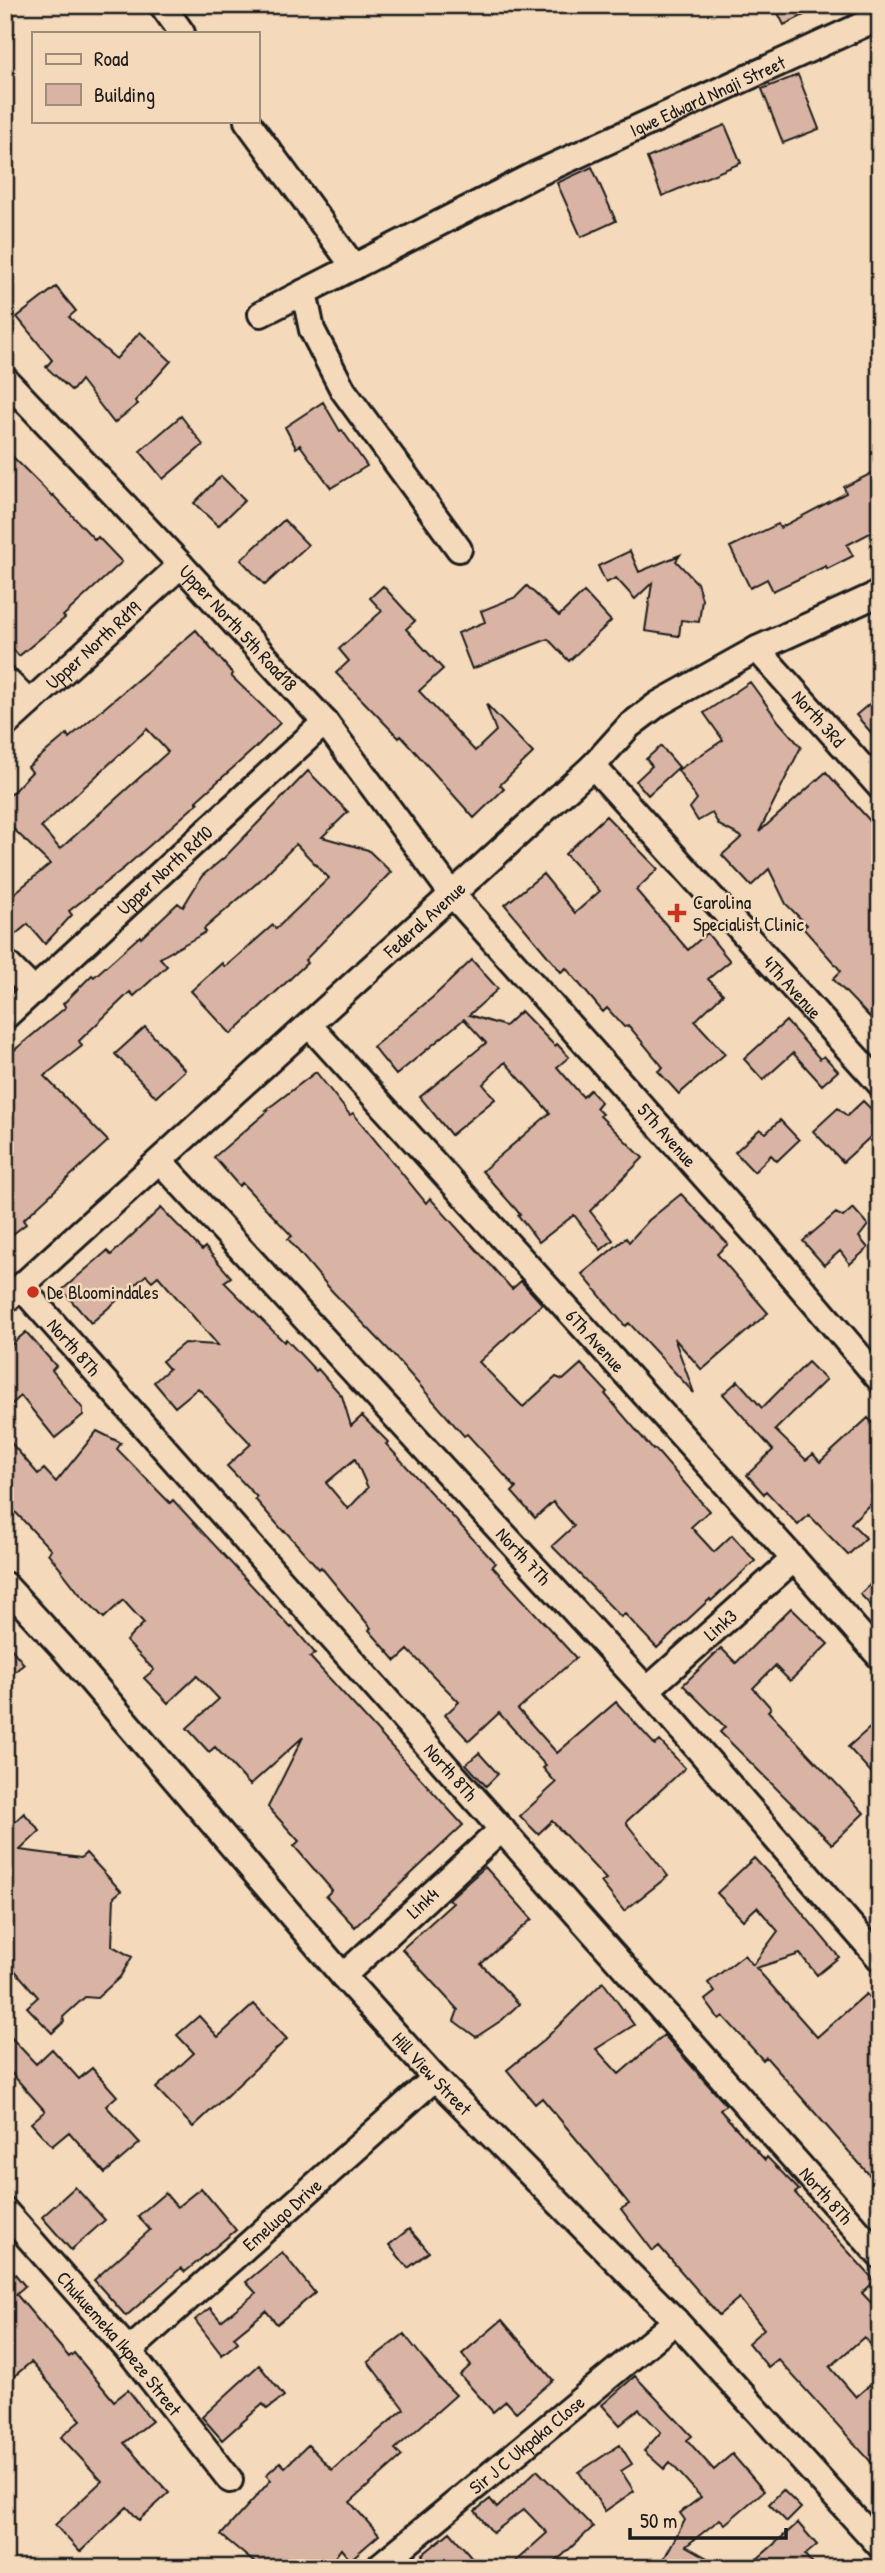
<svg xmlns="http://www.w3.org/2000/svg" width="885" height="2573" viewBox="0 0 885 2573" font-family="'Patrick Hand',sans-serif">
	<style>
		.building { fill: #d9b4a4; stroke: #1c1c1c; stroke-width: 2; fill-rule: evenodd }
		.lines { fill: none; stroke-linecap: round; stroke-linejoin: round }
		.minor-casing { stroke: #1c1c1c; stroke-width: 30 }
		.minor { stroke: #f4d9ba; stroke-width: 24 }
		.poi-dot { fill: #c8321e; stroke: #f4d9ba; stroke-width: 2.5 }
		.labels { text-anchor: middle; stroke-width: 5; stroke-linejoin: round; paint-order: stroke }
		.street-label { font-size: 19px; fill: #1c1c1c; stroke: #f4d9ba }
		.poi-label { font-size: 19px; fill: #1c1c1c; stroke: #f4d9ba; text-anchor: start }
	</style>
	<rect width="100%" height="100%" fill="#f4d9ba"/>
	<filter id="ink" filterUnits="userSpaceOnUse"><feTurbulence type="fractalNoise" baseFrequency=".0143" numOctaves="2"/><feDisplacementMap in="SourceGraphic" scale="14" xChannelSelector="R" yChannelSelector="G"/><feConvolveMatrix kernelMatrix="1 2 1 2 8 2 1 2 1" color-interpolation-filters="sRGB"/></filter>
	<g filter="url(#ink)">
		<path class="building" d="M774 5H824L784 25Z
			M798 75 819 129 783 143 762 89Z
			M725 125 741 163 662 196 647 158Z
			M592 167 616 221 581 237 557 183Z
			M56 287 76 311 69 317 116 359 140 332 171 361 135 401 138 404 114 423 81 380 72 391 46 367 52 360 17 317Z
			M323 402 340 431 342 430 367 466 331 488 300 445 296 448 285 427Z
			M181 416 203 445 163 479 140 451Z
			M5 449 52 496 53 495 95 540 98 537 122 562 63 616 65 618 19 656 5 640Z
			M880 469V528L847 545 853 556 827 569 826 566 773 591 767 579 750 588 730 547 778 524 780 528 846 493 844 487Z
			M221 476 245 500 218 526 194 503Z
			M284 520 308 545 265 585 241 560Z
			M630 551 639 572 680 555 676 561 697 583 702 599 699 622 681 620 679 636 645 631 652 583 635 599 616 578 606 583 598 566Z
			M383 586 415 621 406 629 443 669 419 691 475 751 496 731 486 704 533 753 500 785 504 789 474 818 401 736 399 738 336 673 349 661 339 649 382 611 370 598Z
			M527 586 559 616 584 592 611 621 569 661 548 639 472 669 458 633 485 622 481 611 516 597Z
			M196 630 233 674 231 676 280 723 254 749 196 801 198 803 124 868 69 911 72 915 45 944 28 924 5 943V901L50 864 5 821V800L32 772 28 767 67 734 69 738ZM147 729 168 752 60 849 41 827Z
			M750 682 779 722 801 747 759 832 826 772 880 832V1028L833 979 841 971 803 928 807 925 786 904 769 869 751 886 722 855 742 837 719 825 712 813 698 821 690 808 697 799 678 770 723 740 704 713Z
			M880 695V743L856 715Z
			M661 746 679 767 648 795 636 781 652 766 646 759Z
			M308 771 348 812 322 837 368 850 391 872 305 960 307 963 231 1034 191 991 222 963 225 967 273 925 276 929 329 878 322 871 296 844 257 883 204 929 206 932 160 958 167 966 134 996 130 992 79 1041 82 1046 44 1076 108 1141 23 1220 26 1224 5 1240V1058L66 1007 63 1004 92 975 94 977 140 936 141 938 178 903 183 907 202 876 225 857Z
			M606 816 658 869 636 890 688 950 707 933 730 961 708 979 723 994 695 1021 725 1054 679 1094 658 1071 663 1067 629 1026 624 1027 607 1008 603 1012 566 968 561 972 505 905 543 874 575 913 600 891 565 854Z
			M472 960 498 989 469 1015 505 1026 521 1011 555 1046 557 1044 569 1057 557 1067 583 1097 590 1090 601 1102 596 1108 602 1114 600 1116 643 1158 590 1211 613 1240 601 1250 574 1215 539 1242 518 1215 520 1214 482 1171 550 1113 505 1062 483 1084 495 1099 451 1135 420 1097 486 1043 464 1019 396 1075 373 1047 433 997Z
			M786 1021 820 1059 824 1056 838 1071 822 1085 793 1053 763 1080 744 1059Z
			M145 1027 185 1070 156 1097 115 1054Z
			M316 1072 350 1115 353 1113 426 1203 430 1198 512 1289 521 1281 542 1304 479 1362 523 1407 556 1377 563 1380 581 1364 607 1392 605 1394 653 1450 655 1449 709 1511 691 1527 714 1552 732 1535 755 1561 711 1601 710 1599 657 1648 625 1614 621 1617 552 1546 574 1526 553 1502 535 1518 512 1492 516 1488 467 1434 464 1436 388 1349 332 1291 288 1239 292 1236 242 1183 239 1186 214 1157 268 1111 266 1110Z
			M863 1101 880 1118V1128L843 1162 813 1131 838 1108 847 1116Z
			M780 1120 799 1140 777 1161 771 1155 754 1172 735 1152 760 1129 766 1133Z
			M681 1194 728 1244 717 1254 768 1313 702 1370 674 1338 694 1393 629 1323 625 1326 582 1274 626 1238 629 1242 649 1220Z
			M161 1208 202 1250 205 1247 231 1277 224 1282 284 1342 286 1339 316 1371 318 1369 342 1396 351 1426 362 1416 388 1442 386 1444 495 1563 492 1566 576 1658 518 1709 557 1753 616 1702 655 1745 660 1741 685 1768 627 1821V1824L668 1876 624 1911 601 1882 606 1879 552 1821 538 1834 520 1816 556 1783 543 1768 546 1766 499 1713 469 1741 445 1715 459 1702 408 1650 396 1661 369 1630 371 1628 321 1567 319 1569 285 1531 284 1532 255 1499 257 1497 227 1466 251 1444 198 1388 175 1407 154 1382 169 1369 162 1361 184 1343 218 1345 158 1276 152 1281 146 1275 91 1323 62 1290 107 1251 111 1255ZM355 1459 368 1488 348 1509 326 1483Z
			M853 1208 868 1225 859 1237 868 1248 850 1264 840 1251 824 1265 803 1241 836 1213 843 1217Z
			M26 1332 56 1366 52 1370 83 1409V1415L55 1438 21 1396 5 1410V1350Z
			M808 1362 826 1380 775 1430 806 1460 813 1454 820 1462 868 1418 880 1430V1494L851 1523 866 1538 848 1555 809 1515 798 1525 766 1491 764 1494 747 1475 773 1450 723 1394 738 1381 762 1408Z
			M97 1431 121 1443 117 1449 170 1503 173 1500 291 1628 292 1626 315 1653 310 1657 463 1825 355 1927 326 1896 332 1890 294 1846 299 1841 268 1807 303 1737 250 1785 215 1747 209 1752 187 1728 219 1699 197 1676 168 1703 144 1678 154 1670 126 1641 144 1623 123 1600 104 1618 79 1593 48 1553 51 1550 5 1501V1436L38 1474 44 1469 56 1482Z
			M880 1575V1615L860 1594Z
			M791 1608 828 1644 790 1681 775 1666 753 1688 771 1708 768 1711 864 1813 832 1844 720 1732 725 1727 683 1685 721 1648 736 1663Z
			M5 1641 24 1664 5 1680Z
			M880 1719V1782L848 1747Z
			M479 1753 498 1774 486 1786 466 1764Z
			M24 1813 40 1831 20 1850 81 1858 86 1853 121 1891 114 1897 112 1946 132 1957 120 1977 97 1998 85 1997 63 2017 64 2022 52 2033 27 2007 38 1997 5 1959V1841L12 1834 7 1829Z
			M754 1858 780 1886 839 1957 817 1975 800 1954 756 1968 817 2037 866 1994 880 2009V2187L766 2057 763 2060 723 2016 719 2019 705 2000 715 1992 708 1983 744 1955 753 1965 778 1931 757 1907 743 1920 717 1893Z
			M485 1867 532 1919 481 1964 519 2004 502 2020 476 2037 454 2021 458 2010 402 1949 453 1903 449 1899Z
			M603 1982 634 2025 596 2049 619 2074 664 2035 726 2105 720 2110 765 2160 767 2157 799 2190 795 2193 875 2281 862 2293 880 2312V2355L864 2337 830 2367 856 2397 880 2376V2472L778 2359 768 2367 748 2343 764 2329 739 2298 719 2315 659 2246 653 2251 621 2209 629 2204 598 2165 542 2098 535 2104 507 2070 544 2040Z
			M254 2004 287 2039 193 2127 156 2088 194 2053 177 2035 199 2016 218 2037Z
			M5 2031 36 2064 52 2049 79 2079 92 2068 117 2096 106 2106 140 2143 105 2173 69 2132 52 2146 31 2123 45 2111 5 2066Z
			M75 2187 105 2220 71 2250 42 2217Z
			M201 2188 236 2230 185 2272 181 2268 126 2316 94 2280 150 2230 138 2216 165 2193 177 2207Z
			M409 2229 429 2252 408 2268 389 2245Z
			M282 2252 315 2293 277 2324 266 2311 234 2337 238 2342 222 2355 195 2320 210 2308 221 2321 256 2293 246 2282Z
			M5 2262 25 2286 16 2294 69 2357 74 2353 114 2401 128 2390 152 2421 124 2443 169 2493 139 2520 127 2507 80 2552 55 2525 102 2481 61 2437 81 2420 31 2362 12 2378 5 2370Z
			M502 2320 553 2380 516 2412 506 2401 493 2412 460 2375 471 2365 462 2354Z
			M404 2334 439 2378 456 2395 395 2449 402 2456 350 2502 379 2535 350 2560 341 2549 327 2568H261L221 2535 271 2480 266 2475 280 2462 285 2467 308 2445 332 2470 404 2409 368 2362Z
			M259 2365 284 2396 267 2409 263 2404 222 2440 202 2417Z
			M635 2376 692 2436 687 2440 714 2470 732 2454 764 2491 725 2524 720 2519 686 2546 725 2568H684L669 2560 660 2566 685 2520 680 2513 701 2497 670 2462 664 2469 644 2451 661 2432 639 2409 620 2425 602 2405Z
			M620 2445 632 2464 621 2471 634 2491 605 2511 579 2472Z
			M537 2470 593 2527 549 2568H508L547 2533 524 2509 493 2533 475 2511 490 2499 497 2508Z
			M783 2490 801 2508 787 2522 769 2504Z
			M798 2523 817 2545 805 2555 816 2568H747Z
			M450 2532 481 2568H432L422 2555Z"/>
		<g class="lines">
			<g class="minor-casing">
				<g id="minor">
					<path d="M162 5 182 33"/>
					<path d="M247 121 354 267"/>
					<path d="M304 292 312 330 343 390 459 549"/>
					<path id="s1" d="M261 314 534 175 880 17"/>
					<path id="s2" d="M5 379 181 565 325 722 452 894 753 1231 880 1380"/>
					<path id="s3" d="M757 649 880 787"/>
					<path d="M5 679 29 703"/>
					<path id="s4" d="M5 725 181 565"/>
					<path id="s5" d="M593 766 880 1084"/>
					<path d="M5 962 34 991"/>
					<path id="s6" d="M5 1017 325 722"/>
					<path id="s7" d="M310 1026 794 1559 880 1657"/>
					<path id="s8" d="M160 1161 647 1690 880 1959"/>
					<path id="s9" d="M21 1287 880 2256"/>
					<path id="s10" d="M5 1301 593 766 629 726 658 704 757 649 880 593"/>
					<path id="s11" d="M5 1585 63 1648 343 1976 435 2078 676 2321 880 2546"/>
					<path id="s12" d="M647 1690 794 1559"/>
					<path id="s13" d="M343 1976 502 1829"/>
					<path id="s14" d="M5 2211 129 2351 230 2480"/>
					<path id="s15" d="M129 2351 435 2078"/>
					<path id="s16" d="M377 2568 676 2321"/>
				</g>
			</g>
			<use href="#minor" class="minor"/>
		</g>
	</g>
	<g class="poi-dot">
		<path d="M673.5 902.5h7v7h7v7h-7v7h-7v-7h-7v-7h7z"/>
		<circle cx="33" cy="1292" r="7"/>
	</g>
	<g class="labels">
		<g class="street-label">
			<text dy="7" stroke="none"><textPath href="#s1" startOffset="497">Igwe Edward Nnaji Street</textPath></text>
			<text dy="7" stroke="none"><textPath href="#s2" startOffset="341">Upper North 5th Road18</textPath></text>
			<text dy="7" stroke="none"><textPath href="#s4" startOffset="119">Upper North Rd19</textPath></text>
			<text dy="7" stroke="none"><textPath href="#s3" startOffset="93">North 3Rd</textPath></text>
			<text dy="7" stroke="none"><textPath href="#s6" startOffset="217">Upper North Rd10</textPath></text>
			<text dy="7" stroke="none"><textPath href="#s10" startOffset="567">Federal Avenue</textPath></text>
			<text dy="7" stroke="none"><textPath href="#s5" startOffset="298">4Th Avenue</textPath></text>
			<text dy="7" stroke="none"><textPath href="#s2" startOffset="1006">5Th Avenue</textPath></text>
			<text dy="7" stroke="none"><textPath href="#s7" startOffset="425">6Th Avenue</textPath></text>
			<text dy="7" stroke="none"><textPath href="#s9" startOffset="80">North 8Th</textPath></text>
			<text dy="7" stroke="none"><textPath href="#s8" startOffset="537">North 7Th</textPath></text>
			<text dy="7" stroke="none"><textPath href="#s12" startOffset="98">Link3</textPath></text>
			<text dy="7" stroke="none"><textPath href="#s9" startOffset="648">North 8Th</textPath></text>
			<text dy="7" stroke="none"><textPath href="#s13" startOffset="108">Link4</textPath></text>
			<text dy="7" stroke="none"><textPath href="#s11" startOffset="649">Hill View Street</textPath></text>
			<text dy="7" stroke="none"><textPath href="#s9" startOffset="1214">North 8Th</textPath></text>
			<text dy="7" stroke="none"><textPath href="#s15" startOffset="205">Emelugo Drive</textPath></text>
			<text dy="7" stroke="none"><textPath href="#s14" startOffset="175">Chukuemeka Ikpeze Street</textPath></text>
			<text dy="7" stroke="none"><textPath href="#s16" startOffset="194">Sir J C Ukpaka Close</textPath></text>
		</g>
		<g class="poi-label">
			<text x="693" y="909">Carolina<tspan x="693" dy="22">Specialist Clinic</tspan></text>
			<text x="47" y="1299">De Bloomindales</text>
		</g>
	</g>
	<rect width="885" height="2573" fill="none" stroke="#f4d9ba" stroke-width="28"/>
	<rect x="14" y="14" width="857" height="2545" fill="none" stroke="#1c1c1c" stroke-width="2.5" filter="url(#ink)"/>
	<rect x="32" y="32" width="228" height="91" fill="#f4d9ba" stroke="#9e8d7b" stroke-width="2"/>
	<rect x="46" y="54" width="35" height="10" fill="#f4d9ba" stroke="#9e8d7b" stroke-width="2"/>
	<text x="94" y="66" font-size="21" fill="#1c1c1c">Road</text>
	<rect x="46" y="84" width="35" height="21" fill="#d9b4a4" stroke="#9e8d7b" stroke-width="2"/>
	<text x="94" y="102" font-size="21" fill="#1c1c1c">Building</text>
	<path d="M630 2528v10h156v-10" fill="none" stroke="#1c1c1c" stroke-width="3.5"/>
	<text x="640" y="2528" font-size="21" fill="#1c1c1c" stroke="#f4d9ba" stroke-width="5" paint-order="stroke">50 m</text>
</svg>
